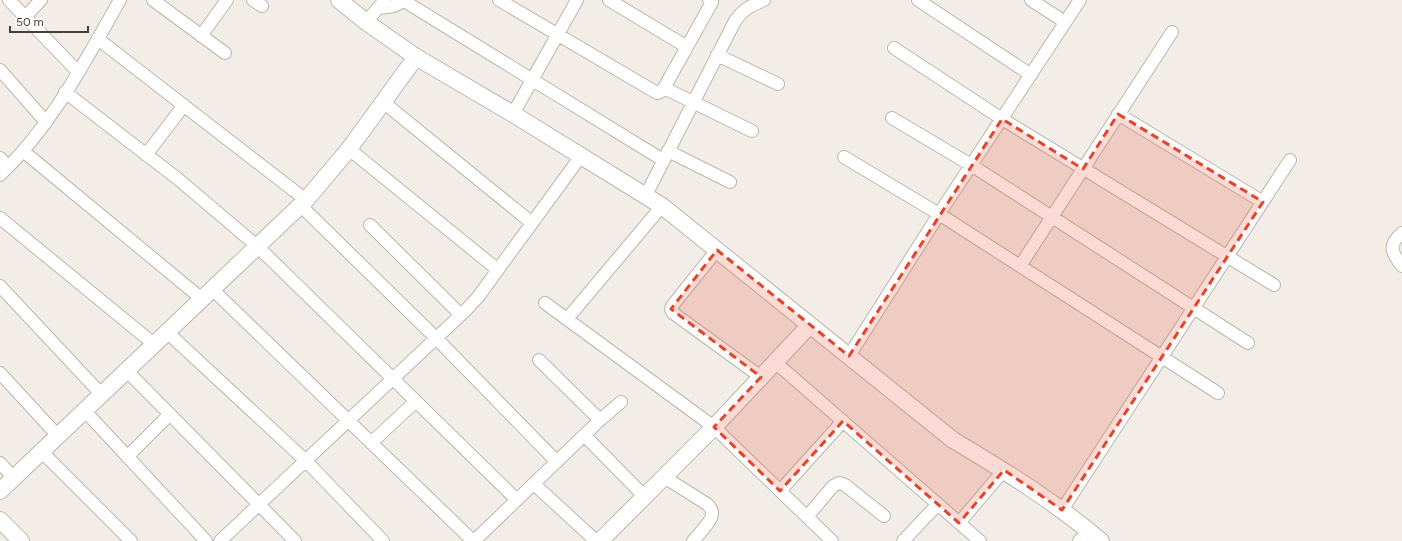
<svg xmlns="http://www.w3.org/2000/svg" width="1402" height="541" viewBox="0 0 1402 541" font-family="Figtree,sans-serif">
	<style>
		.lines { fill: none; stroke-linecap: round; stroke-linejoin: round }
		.minor-casing { stroke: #bcb6ab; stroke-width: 14 }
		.tertiary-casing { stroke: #bcb6ab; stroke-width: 18 }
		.minor { stroke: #fff; stroke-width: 12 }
		.tertiary { stroke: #fff; stroke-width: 16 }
		.marked { fill: #e4442c; fill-opacity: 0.2; stroke: #e4442c; stroke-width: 3; stroke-dasharray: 8 5; stroke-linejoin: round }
	</style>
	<rect width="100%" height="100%" fill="#f2eee7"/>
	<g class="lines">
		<g class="minor-casing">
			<path id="minor" d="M9 0 78 72
				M153 0 225 53
				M253 0 262 6
				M499 0 657 93 660 92 664 88 712 2 709 0
				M609 0 687 47
				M918 0 1031 75
				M1031 0 1065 22
				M404 1 663 160
				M379 8 394 6 405 0
				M25 17 41 0
				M366 22 385 0
				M201 36 227 0
				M98 39 306 200
				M894 48 1002 119 1274 285
				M717 55 778 84
				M0 70 46 122
				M664 88 752 131
				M65 92 178 179 257 246 517 500
				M383 102 532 223
				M513 114 577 0
				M1118 114 1263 202
				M892 118 971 165 1248 343
				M349 149 498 270
				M23 151 202 299
				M668 151 730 182
				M146 155 184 105
				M844 157 939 214 1218 393
				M0 158 8 167
				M0 175C52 126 85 61 120 0
				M646 195 735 21C744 8 751 6 764 0
				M300 205 436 338 557 462
				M0 218 154 344
				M370 225 461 315
				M1402 233C1388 245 1391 252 1402 266
				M717 250 672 306 671 309 673 313 761 377
				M1020 266 1172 32
				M0 286 102 395
				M212 289 473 541
				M545 303 714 427 832 541
				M567 319 662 206
				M167 332 306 461 383 541
				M849 356 939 214 1080 0
				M539 360 600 420
				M775 362 980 541
				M127 371 295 541
				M0 373 58 436
				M85 411 206 541
				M584 435 644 496
				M371 443 416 401
				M42 452 131 541
				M127 457 170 414
				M0 463 14 478
				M664 477 707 504C709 506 712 510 712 513 713 520 698 535 693 541
				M534 484 596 541
				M780 491 843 421
				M1062 510 1290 160
				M807 517 833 486 839 483 845 485 884 516
				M959 523 1004 470
				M220 541 465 311 478 297 581 156
				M474 541 600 420 621 402
				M903 541 938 504
				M1079 541 1089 531"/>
		</g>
		<g class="tertiary-casing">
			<path id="tertiary" d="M339 0 366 22 416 57 513 114 662 206 953 440C1005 471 1055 502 1101 541
				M0 491 306 200 349 149 416 57
				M0 520 21 541
				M600 541 714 427 810 325"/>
		</g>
		<use href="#minor" class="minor"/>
		<use href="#tertiary" class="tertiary"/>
	</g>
	<path class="marked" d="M1118 114 1263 202 1062 510 1004 470 959 523 843 421 780 491 714 427 761 377 671 309 717 250 849 356 1002 119 1083 169Z"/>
	<path d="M10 26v6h78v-6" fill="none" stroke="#443f37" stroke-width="2"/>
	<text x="16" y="26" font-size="12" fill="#443f37" stroke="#ffffff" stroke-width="3" paint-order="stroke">50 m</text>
</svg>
